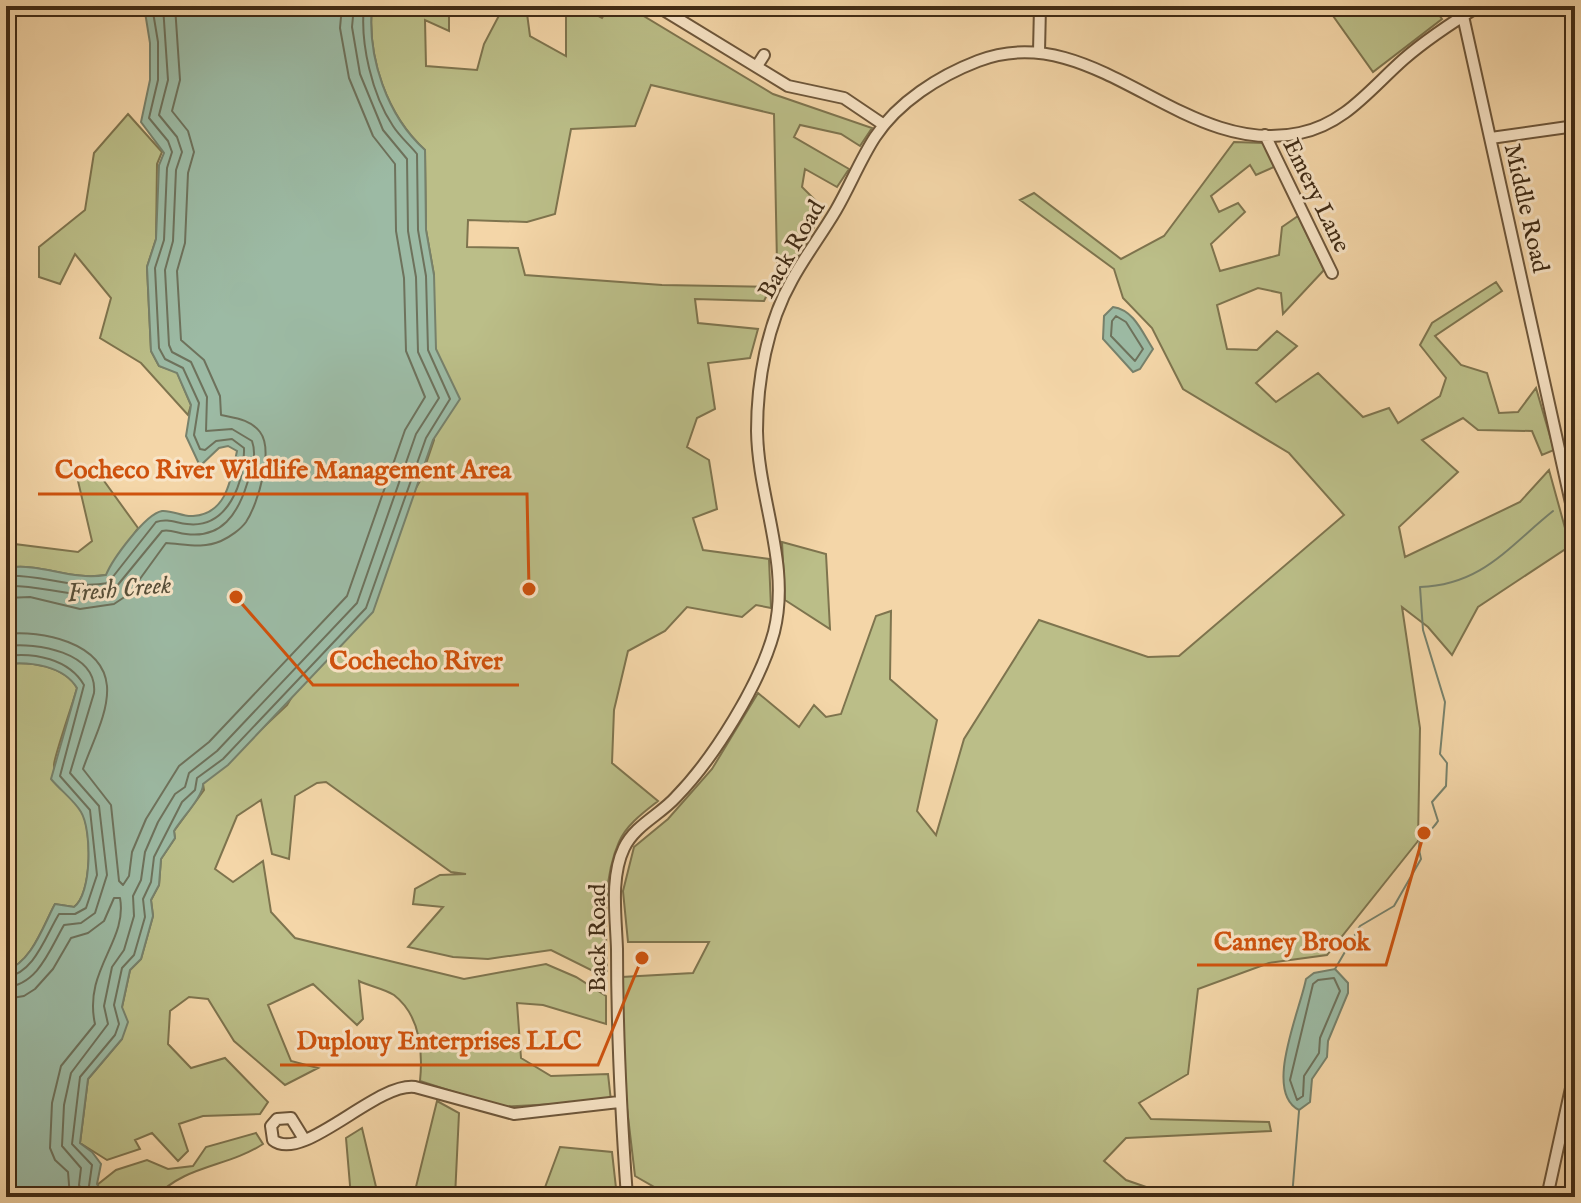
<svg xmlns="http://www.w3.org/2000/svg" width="1581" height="1203" viewBox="0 0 1581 1203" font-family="'IM FELL English',serif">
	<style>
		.green { fill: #bbbe88; stroke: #7e744e; stroke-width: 2 }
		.water { fill: #9cbaa4; stroke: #77816b; stroke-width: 2 }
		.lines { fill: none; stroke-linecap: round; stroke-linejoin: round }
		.shore { stroke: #6e725c; stroke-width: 2 }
		.stream { stroke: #77816b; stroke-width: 2 }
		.minor-casing { stroke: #6d563a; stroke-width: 14 }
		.minor { stroke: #f8e4c6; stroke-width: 10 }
		.labels { text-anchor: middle; stroke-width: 6; stroke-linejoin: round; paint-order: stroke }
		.street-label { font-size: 24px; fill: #402b15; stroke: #f8e4c6 }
		.water-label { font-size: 26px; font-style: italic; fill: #574f39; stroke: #f8e4c6 }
		.leader { fill: none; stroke: #cf520d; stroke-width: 3 }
		.callout-dot { fill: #cf520d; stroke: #f8e4c6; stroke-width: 3 }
		.callout-label { font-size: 26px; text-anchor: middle; font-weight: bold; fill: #cf520d; stroke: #f8e4c6; stroke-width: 6; stroke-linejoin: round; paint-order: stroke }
	</style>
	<rect width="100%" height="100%" fill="#f4d6a8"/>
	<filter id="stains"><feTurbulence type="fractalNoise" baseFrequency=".0025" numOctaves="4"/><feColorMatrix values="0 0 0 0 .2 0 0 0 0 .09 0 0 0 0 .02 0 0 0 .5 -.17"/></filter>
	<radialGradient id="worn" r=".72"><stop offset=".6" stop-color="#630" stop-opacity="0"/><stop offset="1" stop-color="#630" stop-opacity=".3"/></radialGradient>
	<path class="green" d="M372 6H449V31L425 20 426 66 477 70 484 44 504 6H526L530 36 566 56V6H580L602 18 610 6H627L773 94 872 128 860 146 841 134 800 125 794 137 849 169 837 187 805 169 802 187 824 209 791 269 777 263 774 114 651 85 635 126 571 129 555 214 527 222 468 220 467 247 518 248 525 275 662 285 771 287 764 301 695 299 698 323 758 329 750 358 708 363 715 409 697 418 687 447 709 460 717 509 693 518 703 550 769 559 771 608 756 605 742 617 687 607 665 631 628 651 614 710 612 763 658 801C644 812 626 825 619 842 602 880 606 929 607 971L595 972 551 950 488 959 453 957 408 947 443 907 413 904 415 889 440 875 466 874 451 872 326 782 317 783 295 796 289 859 272 854 261 800 237 816 215 869 233 882 263 861 271 912 295 938 464 979 546 964 576 977 606 996V1024L543 1005 517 1003 521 1058 551 1076 608 1074 611 1101 501 1107 420 1081C423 1051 421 1016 394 995 385 989 369 986 359 981L363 1019 357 1025 313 984 268 1005 291 1061 318 1068 285 1085 234 1041 208 999 189 997 170 1011 168 1044 191 1068 225 1058 268 1102 260 1114 203 1116 179 1124 188 1151 178 1161 152 1133 135 1140 140 1149 107 1160 80 1143 88 1079 122 1039V1007L130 970 141 959 153 916 151 900 159 885 161 859 175 838 174 831 204 790 203 784 287 705 420 481 434 440V275L426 230 425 150C387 115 367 58 372 6Z
		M1326 6H1432L1442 19 1373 72Z
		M128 114 162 152 157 164 156 239 147 267 151 351 159 366 177 372 191 405 188 415 141 363 100 338 111 298 75 254 60 284 39 277V247L85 210 94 153Z
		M1234 142 1264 143 1274 167 1256 175 1250 165 1211 196 1219 212 1238 203 1245 212 1211 244 1220 271 1279 255 1282 227 1298 216 1324 270 1283 314 1281 293 1258 288 1217 305 1227 349 1257 350 1277 331 1297 346 1256 383 1276 402 1318 373 1363 417 1389 408 1398 423 1440 396 1446 378 1420 345 1432 323 1496 282 1502 291 1435 336 1461 365 1487 373 1499 413 1518 412 1536 388 1554 450 1542 455 1532 431 1478 430 1463 418 1422 440 1458 472 1399 527 1405 557 1520 502 1549 470 1570 546 1478 607 1452 655 1428 627 1402 607 1420 728 1418 841 1327 955 1269 963 1198 989 1188 1074 1139 1103 1151 1119 1269 1122 1271 1131 1126 1138 1104 1161 1126 1180 1175 1197H656L654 1187 635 1176 623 1074 622 977 693 973 709 942H628L623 891 634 847 668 819 712 769 758 693 799 727 814 705 826 717 841 714 876 616 891 611 890 679 937 720 917 811 936 835 964 739 1039 620 1148 657 1179 656 1344 515 1289 453 1183 389 1152 328 1123 298 1114 269 1020 200 1034 193 1121 259 1164 236Z
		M99 474 138 528 106 575C69 581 41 562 6 568V543L78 552 92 541 78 481Z
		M782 542 826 554 830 629 785 600Z
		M6 664C31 661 64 666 77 688 74 700 53 760 54 765 55 789 72 794 82 812 92 831 92 894 74 907L55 904C44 924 31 964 6 970Z
		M437 1101 459 1113 455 1197H351L346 1138 362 1128 377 1191 414 1195Z
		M256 1133 263 1144C228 1167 185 1165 156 1197H105L97 1185 116 1170 147 1160 168 1169 193 1166 206 1147Z
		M560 1147 612 1152 617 1197H529L544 1190Z"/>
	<path class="water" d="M144 6H372C367 57 387 116 425 150L426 230 434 275 436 349 460 399 433 440 373 612 228 765 203 784C204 795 182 818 174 831L175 838 161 859 159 885 151 900 153 916 141 959 130 970 122 1007 128 1022 122 1039 88 1079 80 1143 92 1152 101 1164 97 1184 105 1197H6V970C31 964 44 924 55 904L74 907C92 894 92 830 81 812 74 800 60 790 51 779L77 688C64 666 30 661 6 664V568C42 562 69 581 106 575 112 560 145 514 162 511 172 510 183 517 193 516 227 514 231 479 237 451L228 446 219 448 200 466 186 436 191 405 177 373 159 366 151 351 147 267 156 239 159 165 164 153 141 122 150 80V43Z
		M1113 307C1134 310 1142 332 1153 349L1140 369 1133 372 1103 339 1104 316Z
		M1335 969 1348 983V993L1328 1041 1327 1057 1312 1079 1310 1102 1299 1110C1263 1092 1300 1011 1306 979L1314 973Z"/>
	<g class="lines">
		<path class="shore" d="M1116 316 1126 322 1143 349 1135 361 1111 336 1112 321Z
			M6 576C42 574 72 590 108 583L156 522C168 518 176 523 187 524 228 529 245 482 244 448L232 439 216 441 205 450 200 449 194 435 199 403 183 368 165 359 159 348 155 268 164 240 167 168 172 152 168 141 149 118 158 80V42L152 6
			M6 586C43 584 75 601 112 592L162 531C170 529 177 533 186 534 222 539 238 513 247 484 252 470 257 455 252 441L232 429 206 431 207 397 191 362 172 352 169 345 165 270 173 241 176 170 182 152 177 137 159 115 168 80 163 6
			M6 598 30 597 80 609 114 604 129 594 166 543C185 544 203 549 221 541 230 537 241 529 246 522 258 504 274 450 260 432 250 419 235 418 221 415L220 396 204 360 181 340 177 271 185 243 188 173 194 152 188 131 172 111 180 80 175 6
			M6 634C41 630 103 642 107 686 109 713 91 745 83 769L111 805 119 881 123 885 129 876 132 852 146 819 179 766 209 742 347 596 405 430 425 397 406 351 404 278 396 231 395 164 373 136 349 78 340 28 342 6
			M6 646C36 642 98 652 94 693L70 773 99 806 107 875 95 913 81 923 64 925C50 949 38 985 6 987
			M6 656C34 652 69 659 84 685L60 776 90 810 97 875 86 908 75 914H59C46 935 34 974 6 977
			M1334 978 1340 991 1320 1038 1319 1053 1304 1076 1303 1096 1297 1100 1290 1080 1313 984 1318 980Z
			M6 999 24 996 35 989 53 969 71 938 88 933 104 921 114 898H120C128 941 83 970 95 1024L61 1066 52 1103 50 1148 55 1160 68 1172 70 1197
			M84 1197 79 1185 81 1168 62 1146 64 1105 71 1073 108 1024 104 1006 112 967 124 950 134 916 133 896 141 880 145 852 158 822 175 794 185 787 189 773 217 751 357 603 416 434 439 398 418 352 416 277 408 231 407 159 383 130 360 74 352 27 354 6
			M96 1197 89 1186 92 1165 72 1144 80 1077 115 1035 119 1024 114 1005 122 968 134 955 145 917 143 899 151 882 154 857 182 802 195 790 197 778 223 759 366 608 426 438 450 399 428 350 426 276 418 230 417 154C410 145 400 137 393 126 372 95 360 43 364 6"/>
		<path class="stream" d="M1335 969 1360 926 1394 906 1421 859C1414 832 1427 839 1438 821L1432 802 1446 786 1447 763 1440 754 1445 702 1423 630 1420 587C1482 585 1508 547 1553 511
			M1292 1197 1299 1111"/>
		<g class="minor-casing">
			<path id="minor" d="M657 6 788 86 844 98 884 125
				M1463 16 1575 521
				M1039 52 1040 6
				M757 66 764 55
				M1265 135 1332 273
				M1491 138 1575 126
				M304 1139 291 1118 277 1119 271 1126 273 1140C303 1164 376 1082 415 1087L514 1114 619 1102
				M627 1197C621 1114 617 1032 617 949 616 917 610 877 624 848 635 825 660 815 676 797 714 758 760 684 774 632 791 564 758 499 757 431 757 381 767 324 792 280 805 256 822 234 836 210 850 186 860 160 875 137 898 102 939 76 978 61 1094 16 1182 159 1300 133 1345 124 1371 88 1404 59 1427 39 1453 22 1479 6
				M1547 1197 1575 1070"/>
		</g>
		<use href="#minor" class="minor"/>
	</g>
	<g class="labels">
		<g class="street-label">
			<text transform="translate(1317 195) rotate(64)" y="8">Emery Lane</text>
			<text transform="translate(1527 208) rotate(77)" y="8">Middle Road</text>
			<text transform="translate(791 249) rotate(-60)" y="8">Back Road</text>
			<text transform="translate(597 938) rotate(-90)" y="8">Back Road</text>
		</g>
		<g class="water-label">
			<text transform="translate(119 588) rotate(-5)" y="9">Fresh Creek</text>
		</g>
	</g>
	<path class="leader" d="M529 589L527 494H38M236 597L313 685H519M1424 833L1386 965H1197M642 958L598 1065H280"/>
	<g class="callout-dot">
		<circle cx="529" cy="589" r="8"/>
		<circle cx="236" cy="597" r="8"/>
		<circle cx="1424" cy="833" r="8"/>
		<circle cx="642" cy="958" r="8"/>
	</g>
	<g class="callout-label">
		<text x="283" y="478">Cocheco River Wildlife Management Area</text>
		<text x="416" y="669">Cochecho River</text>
		<text x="1292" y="950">Canney Brook</text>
		<text x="439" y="1049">Duplouy Enterprises LLC</text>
	</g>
	<rect width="1581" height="1203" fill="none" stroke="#f4d6a8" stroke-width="32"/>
	<rect x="8" y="8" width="1565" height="1187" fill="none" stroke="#402b15" stroke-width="4"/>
	<rect x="16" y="16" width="1549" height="1171" fill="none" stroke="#402b15" stroke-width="2"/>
	<rect width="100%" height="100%" filter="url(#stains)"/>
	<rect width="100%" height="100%" fill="url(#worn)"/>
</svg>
